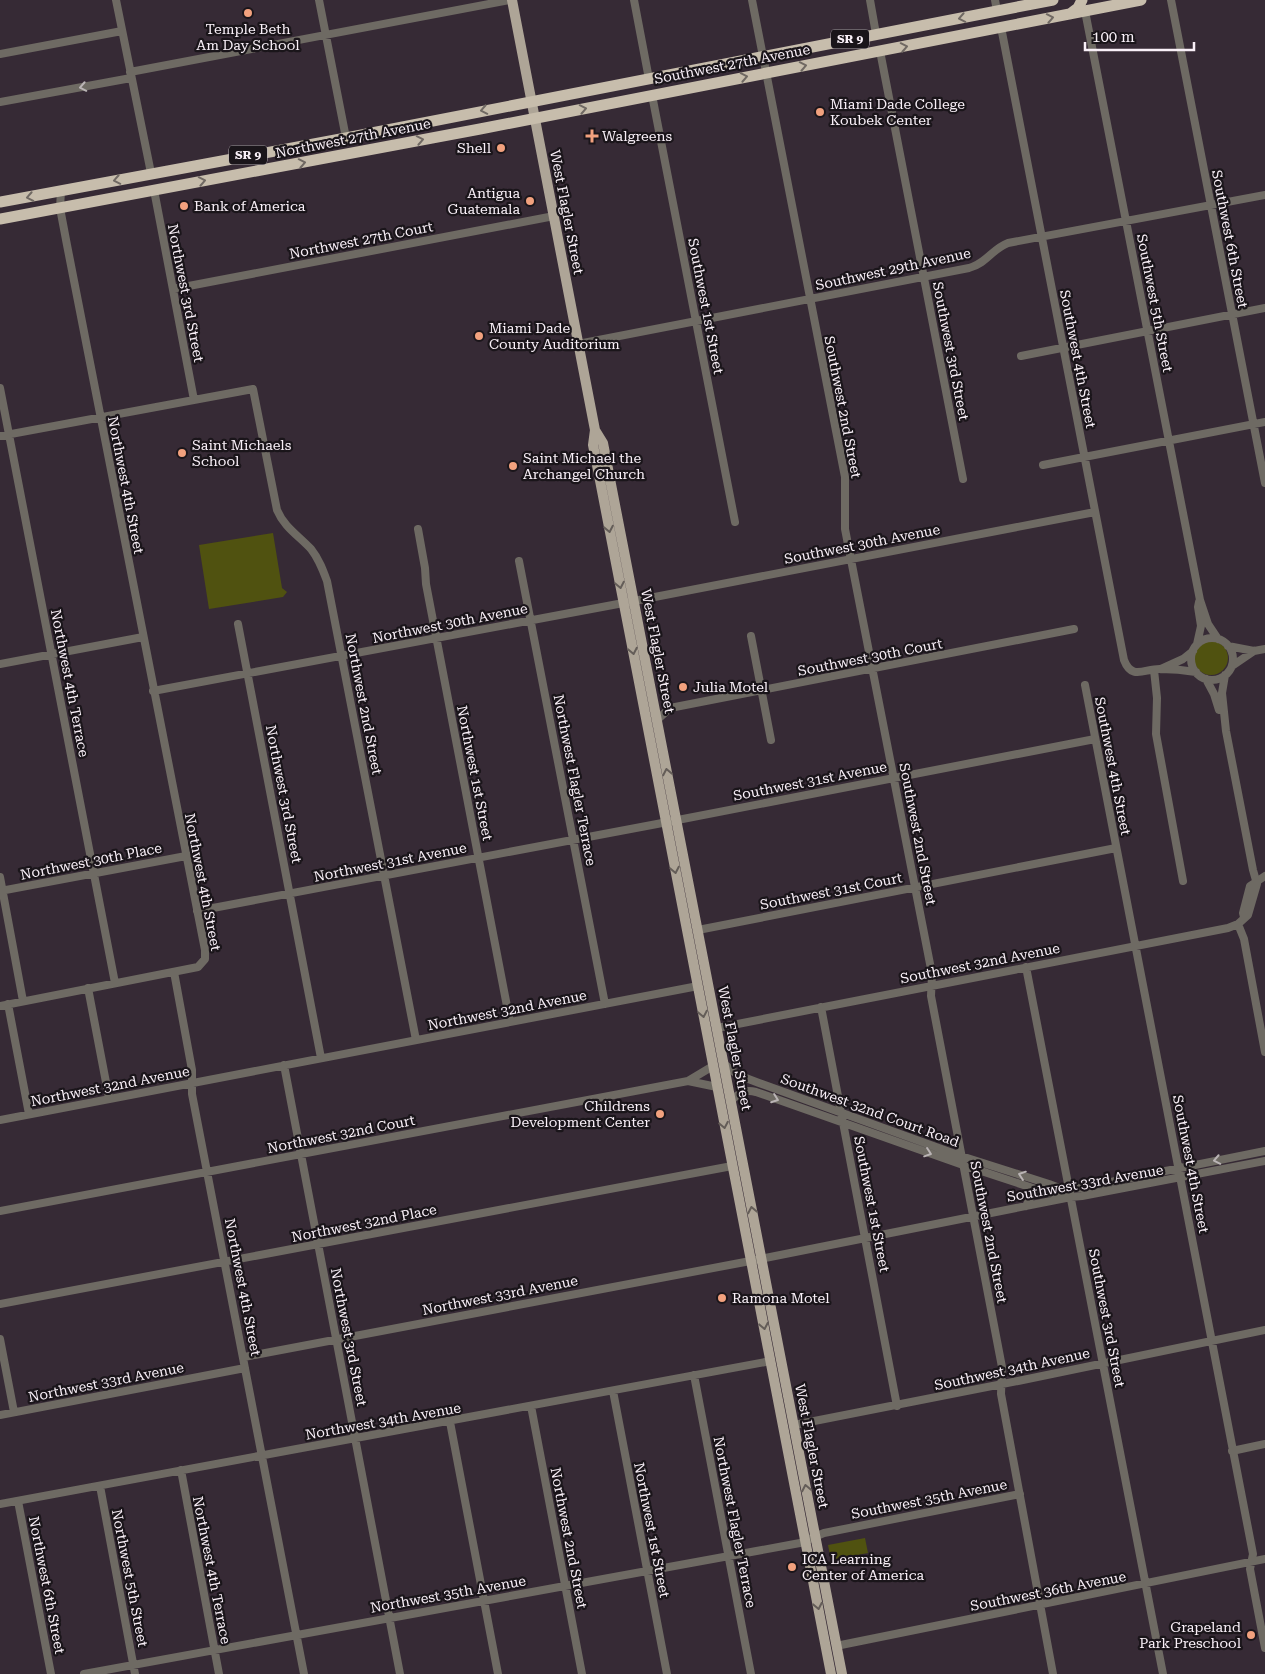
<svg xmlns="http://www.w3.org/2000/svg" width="1265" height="1674" viewBox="0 0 1265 1674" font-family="'Roboto Serif',serif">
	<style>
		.green { fill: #505210 }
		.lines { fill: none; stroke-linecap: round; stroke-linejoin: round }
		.minor { stroke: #6e6a63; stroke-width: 8 }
		.major { stroke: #aea597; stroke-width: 10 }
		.highway { stroke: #c7bdac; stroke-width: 11 }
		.oneway { stroke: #706963 }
		.oneway2 { stroke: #bab4b5 }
		.oneway3 { stroke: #645d58 }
		.poi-dot { fill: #f2a17e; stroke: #1a151a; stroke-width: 2 }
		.labels { text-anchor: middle; stroke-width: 4.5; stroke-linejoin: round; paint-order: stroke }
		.shield { fill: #1a151a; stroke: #b6aeb5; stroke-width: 1 }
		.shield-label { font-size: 12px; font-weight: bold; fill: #f9f0f8 }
		.poi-label { font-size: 14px; fill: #f9f0f8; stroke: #1a151a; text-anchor: start }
		.street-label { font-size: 14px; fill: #f9f0f8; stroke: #1a151a }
	</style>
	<rect width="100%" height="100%" fill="#362a35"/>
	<path class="green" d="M273 533 282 588 287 592 283 597 209 609 199 545Z
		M1194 658a17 17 0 1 1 34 0a17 17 0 1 1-34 0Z
		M865 1538 868 1553 831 1560 828 1545Z"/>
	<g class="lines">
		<path class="minor" d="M116 0 151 173
			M319 0 346 138
			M634 0 649 79
			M752 0 845 477V529L932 974 931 996 1002 1367 1001 1394 1053 1674
			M870 0 876 34
			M995 0 997 11
			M1171 0 1265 483
			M1085 11 1200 600 1208 624 1218 639
			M1001 27 1124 660C1132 681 1145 668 1161 669 1172 669 1184 670 1196 672
			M880 51 963 479
			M0 54 122 31
			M130 72 510 0
			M652 95 735 522
			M0 102 131 78
			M154 190 194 400
			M173 289 554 216
			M578 344 969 268C987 263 992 249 1008 243L1265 195
			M1021 356 1265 308
			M0 388 115 983
			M0 436 253 389 277 510C284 527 299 536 311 549 319 559 323 570 327 581L416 1040
			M1043 465 1265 422
			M418 529 425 568 426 584 510 1022
			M519 561 605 1004
			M238 624 321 1058
			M751 636 771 740
			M1191 659a21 21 0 1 1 42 0a21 21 0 1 1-42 0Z
			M1197 644 1201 626 1198 607 1199 602
			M1228 646 1254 651 1265 649
			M0 664 143 637
			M1232 666 1254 651
			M1161 669 1183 659 1193 651
			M1154 670 1157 698 1156 734 1183 881
			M1206 679 1214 694 1219 710
			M1085 685 1253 1554 1250 1569 1265 1648
			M153 691 634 601 1095 512
			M657 720 670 708 1074 629
			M0 877 23 1001
			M0 891 186 856
			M197 911 657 824 1095 739
			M1244 917 1243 913 1250 886 1265 876
			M1238 924 1244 939 1265 1052
			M698 930 1116 848
			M1026 967 1163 1674
			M174 972 192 1070V1094L304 1674
			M88 988 109 1098
			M8 1004 29 1114
			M0 1006 198 967 205 959V950L67 245 60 208 61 191
			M821 1007 897 1406
			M717 1028 1228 928 1238 924 1248 915 1257 884 1253 870 1226 731 1222 693 1225 675
			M724 1064 738 1075 759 1083 961 1156 1049 1184 1057 1187 1081 1188 1265 1151
			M284 1065 400 1674
			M688 1081 717 1087
			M731 1101C739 1093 744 1089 756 1092L963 1165 1042 1191 1065 1196
			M0 1120 698 986
			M1026 1206 1030 1198 1029 1187
			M0 1211 688 1081 713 1066
			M0 1304 732 1166
			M0 1339 14 1412
			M244 1357 745 1262 1071 1197 1082 1196 1265 1161
			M694 1375 751 1674
			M613 1391 667 1674
			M531 1406 582 1674
			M0 1415 245 1368
			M450 1422 498 1674
			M794 1425 1018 1381 1265 1330
			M1232 1451 1265 1444
			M181 1470 219 1674
			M100 1486 135 1674
			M18 1501 51 1674
			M0 1504 771 1361
			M836 1646 1265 1559
			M84 1674 800 1543 824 1533 1020 1494"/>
		<path class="major" d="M512 0 595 430 593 445 597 465 831 1674
			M595 430 603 443 842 1674"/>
		<path class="highway" d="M1070 14 1078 8 1082 0
			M0 202 346 138 1053 0
			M0 219 480 129 1141 0"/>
	</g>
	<defs><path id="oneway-chevron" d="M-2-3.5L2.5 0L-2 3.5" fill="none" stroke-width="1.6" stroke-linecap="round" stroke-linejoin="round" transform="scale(1.25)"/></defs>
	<g class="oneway">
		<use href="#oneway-chevron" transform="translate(962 18) rotate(169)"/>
		<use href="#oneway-chevron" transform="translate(1050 18) rotate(-11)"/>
		<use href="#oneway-chevron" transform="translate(904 47) rotate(-11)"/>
		<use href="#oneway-chevron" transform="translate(803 66) rotate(-11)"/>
		<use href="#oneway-chevron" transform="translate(744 77) rotate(-11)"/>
		<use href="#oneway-chevron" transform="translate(583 109) rotate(-11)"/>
		<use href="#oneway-chevron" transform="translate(484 110) rotate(169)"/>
		<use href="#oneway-chevron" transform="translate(420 140) rotate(-11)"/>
		<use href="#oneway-chevron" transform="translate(302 163) rotate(-11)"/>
		<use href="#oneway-chevron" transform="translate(117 180) rotate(169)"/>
		<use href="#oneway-chevron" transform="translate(202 181) rotate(-11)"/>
		<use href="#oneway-chevron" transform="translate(30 197) rotate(169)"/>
	</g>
	<g class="oneway2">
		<use href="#oneway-chevron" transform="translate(83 87) rotate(169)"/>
		<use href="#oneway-chevron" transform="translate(775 1099) rotate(20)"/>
		<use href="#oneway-chevron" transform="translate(928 1153) rotate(19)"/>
		<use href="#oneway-chevron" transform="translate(1217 1160) rotate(169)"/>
		<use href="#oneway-chevron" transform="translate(1022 1175) rotate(-161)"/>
	</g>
	<g class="oneway3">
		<use href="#oneway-chevron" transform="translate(609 529) rotate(79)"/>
		<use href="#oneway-chevron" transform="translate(620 585) rotate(79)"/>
		<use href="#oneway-chevron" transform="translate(633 651) rotate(79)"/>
		<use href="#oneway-chevron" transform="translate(667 772) rotate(-101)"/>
		<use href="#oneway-chevron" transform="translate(675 870) rotate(79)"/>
		<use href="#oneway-chevron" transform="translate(703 1014) rotate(79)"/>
		<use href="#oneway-chevron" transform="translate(724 1125) rotate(79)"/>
		<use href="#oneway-chevron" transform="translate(752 1210) rotate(-101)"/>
		<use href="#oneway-chevron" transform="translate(764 1326) rotate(79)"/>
		<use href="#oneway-chevron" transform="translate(806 1488) rotate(-101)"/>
		<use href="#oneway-chevron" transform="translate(818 1606) rotate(79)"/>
	</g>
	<g class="poi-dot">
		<circle cx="248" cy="13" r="5"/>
		<circle cx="820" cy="112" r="5"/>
		<path d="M589.5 128.5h5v5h5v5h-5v5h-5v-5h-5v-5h5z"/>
		<circle cx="501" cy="148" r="5"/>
		<circle cx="530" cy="201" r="5"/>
		<circle cx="184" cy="206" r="5"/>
		<circle cx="479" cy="336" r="5"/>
		<circle cx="182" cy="453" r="5"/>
		<circle cx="513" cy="466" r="5"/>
		<circle cx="683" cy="687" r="5"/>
		<circle cx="660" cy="1114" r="5"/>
		<circle cx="722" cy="1298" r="5"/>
		<circle cx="792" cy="1567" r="5"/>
		<circle cx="1251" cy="1635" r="5"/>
	</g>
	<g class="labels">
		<g class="shield">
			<rect x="831" y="29.5" width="38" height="19" rx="4"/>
			<rect x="229" y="145.5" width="38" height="19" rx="4"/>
		</g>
		<g class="shield-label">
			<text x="850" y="43">SR 9</text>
			<text x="248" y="159">SR 9</text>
		</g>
		<g class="poi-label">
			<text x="248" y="34" text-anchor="middle">Temple Beth<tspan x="248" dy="16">Am Day School</tspan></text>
			<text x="830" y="109">Miami Dade College<tspan x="830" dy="16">Koubek Center</tspan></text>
			<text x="602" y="141">Walgreens</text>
			<text x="491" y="153" text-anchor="end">Shell</text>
			<text x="520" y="198" text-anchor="end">Antigua<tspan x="520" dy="16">Guatemala</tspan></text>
			<text x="194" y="211">Bank of America</text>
			<text x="489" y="333">Miami Dade<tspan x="489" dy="16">County Auditorium</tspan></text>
			<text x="192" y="450">Saint Michaels<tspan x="192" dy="16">School</tspan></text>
			<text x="523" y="463">Saint Michael the<tspan x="523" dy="16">Archangel Church</tspan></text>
			<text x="693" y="692">Julia Motel</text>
			<text x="650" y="1111" text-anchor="end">Childrens<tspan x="650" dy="16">Development Center</tspan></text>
			<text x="732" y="1303">Ramona Motel</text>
			<text x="802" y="1564">ICA Learning<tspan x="802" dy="16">Center of America</tspan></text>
			<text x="1241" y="1632" text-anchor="end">Grapeland<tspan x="1241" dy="16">Park Preschool</tspan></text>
		</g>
		<g class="street-label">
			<text transform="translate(732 64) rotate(-11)" y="5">Southwest 27th Avenue</text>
			<text transform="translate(353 138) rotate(-11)" y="5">Northwest 27th Avenue</text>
			<text transform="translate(567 212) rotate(79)" y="5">West Flagler Street</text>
			<text transform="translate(1230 239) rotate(79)" y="5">Southwest 6th Street</text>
			<text transform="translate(361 240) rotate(-11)" y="5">Northwest 27th Court</text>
			<text transform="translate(893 269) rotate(-12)" y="5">Southwest 29th Avenue</text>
			<text transform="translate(186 293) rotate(79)" y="5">Northwest 3rd Street</text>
			<text transform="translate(1155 303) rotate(79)" y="5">Southwest 5th Street</text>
			<text transform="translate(706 306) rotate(79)" y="5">Southwest 1st Street</text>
			<text transform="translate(951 351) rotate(79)" y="5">Southwest 3rd Street</text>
			<text transform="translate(1078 359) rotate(79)" y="5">Southwest 4th Street</text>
			<text transform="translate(843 407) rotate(79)" y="5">Southwest 2nd Street</text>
			<text transform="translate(126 485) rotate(79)" y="5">Northwest 4th Street</text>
			<text transform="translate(862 544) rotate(-11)" y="5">Southwest 30th Avenue</text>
			<text transform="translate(450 623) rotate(-11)" y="5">Northwest 30th Avenue</text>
			<text transform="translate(658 651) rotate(79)" y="5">West Flagler Street</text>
			<text transform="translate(870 657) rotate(-11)" y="5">Southwest 30th Court</text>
			<text transform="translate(70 683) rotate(79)" y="5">Northwest 4th Terrace</text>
			<text transform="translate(364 704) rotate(79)" y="5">Northwest 2nd Street</text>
			<text transform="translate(1113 766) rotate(79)" y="5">Southwest 4th Street</text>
			<text transform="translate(475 773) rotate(79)" y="5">Northwest 1st Street</text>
			<text transform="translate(575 780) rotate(79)" y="5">Northwest Flagler Terrace</text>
			<text transform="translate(810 781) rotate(-11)" y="5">Southwest 31st Avenue</text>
			<text transform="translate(284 794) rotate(79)" y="5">Northwest 3rd Street</text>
			<text transform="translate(918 834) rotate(79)" y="5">Southwest 2nd Street</text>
			<text transform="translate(91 861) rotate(-11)" y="5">Northwest 30th Place</text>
			<text transform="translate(390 862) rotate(-11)" y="5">Northwest 31st Avenue</text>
			<text transform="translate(203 882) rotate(79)" y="5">Northwest 4th Street</text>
			<text transform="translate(831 891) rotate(-11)" y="5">Southwest 31st Court</text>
			<text transform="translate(980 963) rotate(-11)" y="5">Southwest 32nd Avenue</text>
			<text transform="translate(507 1010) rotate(-11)" y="5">Northwest 32nd Avenue</text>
			<text transform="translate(735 1048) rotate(79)" y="5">West Flagler Street</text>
			<text transform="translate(110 1086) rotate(-11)" y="5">Northwest 32nd Avenue</text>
			<text transform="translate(870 1110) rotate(20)" y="5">Southwest 32nd Court Road</text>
			<text transform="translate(341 1134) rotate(-11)" y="5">Northwest 32nd Court</text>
			<text transform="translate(1191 1164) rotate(79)" y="5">Southwest 4th Street</text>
			<text transform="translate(1085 1183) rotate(-10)" y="5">Southwest 33rd Avenue</text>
			<text transform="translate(872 1204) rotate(79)" y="5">Southwest 1st Street</text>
			<text transform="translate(364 1223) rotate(-11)" y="5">Northwest 32nd Place</text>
			<text transform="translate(989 1232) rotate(79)" y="5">Southwest 2nd Street</text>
			<text transform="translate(243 1287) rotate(79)" y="5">Northwest 4th Street</text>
			<text transform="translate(500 1295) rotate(-11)" y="5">Northwest 33rd Avenue</text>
			<text transform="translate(1107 1318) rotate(79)" y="5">Southwest 3rd Street</text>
			<text transform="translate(349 1337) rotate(79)" y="5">Northwest 3rd Street</text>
			<text transform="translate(1012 1369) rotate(-12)" y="5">Southwest 34th Avenue</text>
			<text transform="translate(106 1382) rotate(-11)" y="5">Northwest 33rd Avenue</text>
			<text transform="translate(383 1421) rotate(-10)" y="5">Northwest 34th Avenue</text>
			<text transform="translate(812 1446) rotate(79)" y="5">West Flagler Street</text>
			<text transform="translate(929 1499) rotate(-11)" y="5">Southwest 35th Avenue</text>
			<text transform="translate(735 1522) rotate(79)" y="5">Northwest Flagler Terrace</text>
			<text transform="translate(652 1530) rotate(79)" y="5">Northwest 1st Street</text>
			<text transform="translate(569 1538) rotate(79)" y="5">Northwest 2nd Street</text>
			<text transform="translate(212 1570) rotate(79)" y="5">Northwest 4th Terrace</text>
			<text transform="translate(130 1578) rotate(79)" y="5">Northwest 5th Street</text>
			<text transform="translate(47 1585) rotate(79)" y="5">Northwest 6th Street</text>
			<text transform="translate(1048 1591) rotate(-11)" y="5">Southwest 36th Avenue</text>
			<text transform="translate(448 1594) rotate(-10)" y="5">Northwest 35th Avenue</text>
		</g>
	</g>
	<path d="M1085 42v8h109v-8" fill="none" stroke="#f9f0f8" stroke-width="2.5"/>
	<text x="1092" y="42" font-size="15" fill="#f9f0f8" stroke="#1a151a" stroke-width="4" paint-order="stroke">100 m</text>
</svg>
